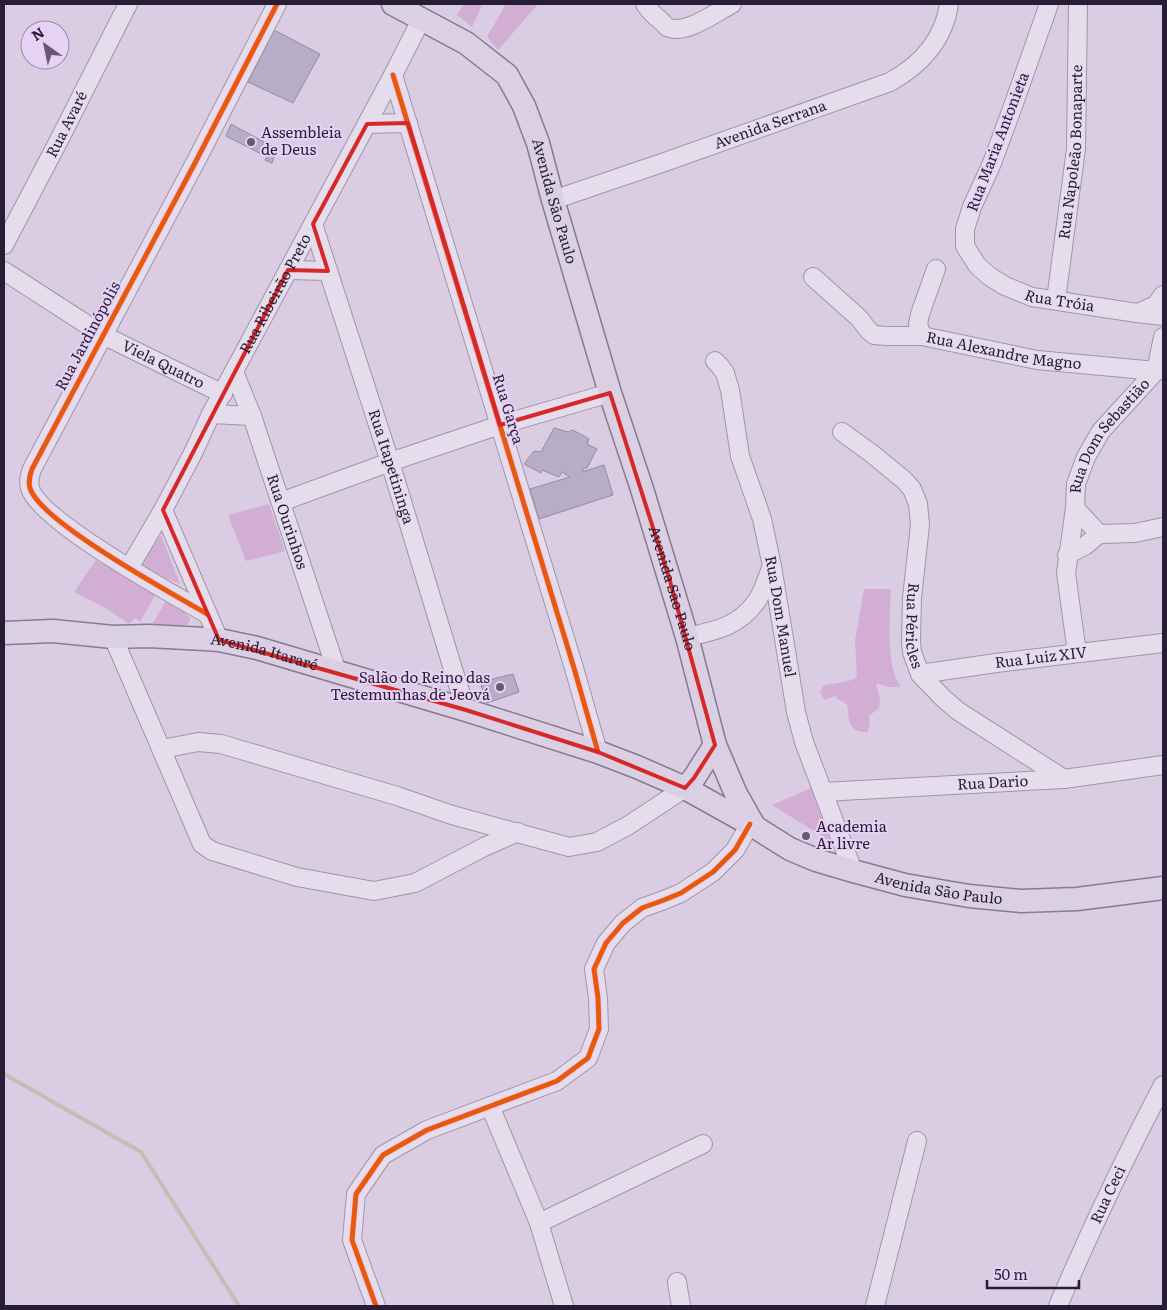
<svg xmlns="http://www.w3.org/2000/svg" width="1167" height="1310" viewBox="0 0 1167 1310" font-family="Literata,serif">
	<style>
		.green { fill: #d2aed5 }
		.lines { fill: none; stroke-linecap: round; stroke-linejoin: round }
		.stream { stroke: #c8bcb7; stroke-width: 4 }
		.building { fill: #b8adc7; stroke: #968ba3 }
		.minor-casing { stroke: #9f95a8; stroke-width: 20 }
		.major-casing { stroke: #857c8e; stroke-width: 25 }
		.minor { stroke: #e6ddec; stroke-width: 18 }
		.major { stroke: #dbcfe3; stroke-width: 22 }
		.cycleway-casing { stroke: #e7d1f5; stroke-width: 8 }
		.cycleway { stroke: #e8590c; stroke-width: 5 }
		.marked { fill: none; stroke: #d62828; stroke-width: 4; stroke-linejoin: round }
		.poi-dot { fill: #665a73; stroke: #e7d1f5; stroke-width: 2 }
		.labels { text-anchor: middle; stroke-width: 4; stroke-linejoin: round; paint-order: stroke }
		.street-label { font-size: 15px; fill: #271d37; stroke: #e7d1f5 }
		.poi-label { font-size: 15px; fill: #271d37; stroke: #e7d1f5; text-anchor: start }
	</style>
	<rect width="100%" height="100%" fill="#dacce3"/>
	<path class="green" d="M464 4H483L472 27 457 15Z
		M506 4H538L498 50 487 37Z
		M269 504 285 551 246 561 228 515Z
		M161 535 180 584 138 567Z
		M96 560 156 594 140 622 135 618 129 624 104 607 74 592Z
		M864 589H891C890 612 885 669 901 686 890 689 886 685 876 684L880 699 879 708 869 716 870 724 867 732C846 731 850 721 847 704L839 700 835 696 825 700 820 693 823 686C834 682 847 684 857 677L855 640Z
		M167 599 181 609 190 618 189 623 179 629 151 627Z
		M811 788 830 841 772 805Z"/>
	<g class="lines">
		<path class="stream" d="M4 1074 141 1152 239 1306"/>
	</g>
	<path class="building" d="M274 30 320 54 293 103 248 82Z
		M231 124 277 149 272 163 265 160 267 157 226 136Z
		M554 428 568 432 573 430 589 439 587 444 597 449 587 468H584L582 472 604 465 613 495 539 519 530 489 570 477 562 472 559 477 542 470 541 473 524 464 534 451 541 452Z
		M513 674 519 692 487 703 480 682Z"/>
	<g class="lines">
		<g class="minor-casing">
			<g id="minor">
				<path d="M645 4C649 11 655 16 661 21 663 23 665 25 667 27 685 36 716 12 732 4"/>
				<path id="s1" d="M1049 4 1013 106 992 163 972 207 965 229V246L977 265 989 276 1005 286 1032 297 1137 313 1163 316"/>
				<path d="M393 75 574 668 598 752"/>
				<path d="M367 124 408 123"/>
				<path id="s2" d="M553 200 662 163 890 82C921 65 944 39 949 4"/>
				<path id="s3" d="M313 224 390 462 453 669 466 710"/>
				<path id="s4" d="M4 245 57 144 128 4"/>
				<path id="s5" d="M936 269 920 314 918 324 922 336 1037 360 1156 371"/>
				<path d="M288 270 328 271"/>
				<path id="s6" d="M4 271 103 335 223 394"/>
				<path d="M813 277 859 318 869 331 874 335 887 336H923"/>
				<path id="s7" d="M1056 300 1076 149 1078 4"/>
				<path d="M1138 313 1156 305 1163 295"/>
				<path id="s8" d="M715 361 719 365 725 373 730 390 740 456 762 519 772 566 796 712 804 742 853 871"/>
				<path d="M1156 371 1163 337"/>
				<path id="s9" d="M234 372 252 416 337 672"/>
				<path d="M211 414 252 416"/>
				<path id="s10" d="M842 432 871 453 904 480 912 489 918 504 920 525 912 598 911 642 912 652 920 674 943 698 958 711 1064 779"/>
				<path d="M281 502 390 462 500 425 610 393"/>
				<path d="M1075 508 1099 534 1135 533 1163 527"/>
				<path d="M163 510 219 640"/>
				<path d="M1067 555 1086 545 1099 534"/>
				<path id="s11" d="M129 568 163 510 193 453 211 414 393 75 422 18"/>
				<path d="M207 614C173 594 39 521 30 488 28 481 30 475 32 469L195 163 277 4"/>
				<path d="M113 637 202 844 212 851 297 877 374 891 415 883 484 847 518 832"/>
				<path d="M687 637C714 631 738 627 756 602 763 593 767 577 772 566"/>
				<path id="s12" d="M1077 653 1066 573 1075 508 1076 484 1086 457 1101 431 1156 371 1163 366"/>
				<path id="s13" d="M920 674 996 663 1163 643"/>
				<path d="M162 749 198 742 221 744 397 796 452 815 569 847 597 842 629 825 685 788"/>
				<path id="s14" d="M823 792 1064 779 1163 765"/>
				<path d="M490 1106 539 1223 564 1306"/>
				<path d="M539 1223 703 1144"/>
				<path d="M677 1282 681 1306"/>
				<path d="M376 1306 352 1240 356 1194 383 1155 427 1130 557 1081 588 1058 599 1029 598 998 594 969 606 943 623 923 642 908 664 900 681 893 713 872 735 850 750 824"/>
				<path d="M875 1306 917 1141"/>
				<path id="s15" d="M1058 1306C1090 1231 1125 1157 1163 1085"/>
			</g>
		</g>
		<g class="major-casing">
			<g id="major">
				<path id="s16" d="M393 4 466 43 507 75 524 106 538 143 553 200 610 393 642 489 670 581 687 637 715 745 736 794 754 826"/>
				<path id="s17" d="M4 633 53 631 113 637 148 636 205 639 219 640 257 648 466 710 598 752 637 767 685 788 755 827 790 849 816 860 853 871 905 885 969 896 1021 901 1077 899 1163 888"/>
				<path d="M685 788 694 778 715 745"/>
			</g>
		</g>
		<use href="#minor" class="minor"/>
		<use href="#major" class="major"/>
		<g class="cycleway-casing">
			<path id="cycleway" d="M393 75 574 668 598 752
				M207 614C173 594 39 521 30 488 28 481 30 475 32 469L195 163 277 4
				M376 1306 352 1240 356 1194 383 1155 427 1130 557 1081 588 1058 599 1029 598 998 594 969 606 943 623 923 642 908 664 900 681 893 713 872 735 850 750 824"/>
		</g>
		<use href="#cycleway" class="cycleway"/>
	</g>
	<path class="marked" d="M408 123 500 425 610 393 670 581 715 745 694 778 685 788 598 752 466 710 219 640 163 510 288 270 328 271 313 224 367 124Z"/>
	<g class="poi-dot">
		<circle cx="251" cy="142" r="5"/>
		<circle cx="500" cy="687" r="5"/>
		<circle cx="806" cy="836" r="5"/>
	</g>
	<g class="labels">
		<g class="street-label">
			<text dy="5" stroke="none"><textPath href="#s4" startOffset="136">Rua Avaré</textPath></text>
			<text dy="5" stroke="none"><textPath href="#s2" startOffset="230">Avenida Serrana</textPath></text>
			<text transform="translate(998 142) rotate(-69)" y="5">Rua Maria Antonieta</text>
			<text dy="5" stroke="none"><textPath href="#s7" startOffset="149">Rua Napoleão Bonaparte</textPath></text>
			<text dy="5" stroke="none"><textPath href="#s16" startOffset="270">Avenida São Paulo</textPath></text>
			<text dy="5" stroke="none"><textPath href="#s11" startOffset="311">Rua Ribeirão Preto</textPath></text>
			<text dy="5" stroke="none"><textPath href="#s1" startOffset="372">Rua Tróia</textPath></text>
			<text transform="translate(88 336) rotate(-62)" y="5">Rua Jardinópolis</text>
			<text dy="5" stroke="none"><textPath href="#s5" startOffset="154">Rua Alexandre Magno</textPath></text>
			<text dy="5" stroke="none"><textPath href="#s6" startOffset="185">Viela Quatro</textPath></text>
			<text transform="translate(508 409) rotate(73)" y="5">Rua Garça</text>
			<text dy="5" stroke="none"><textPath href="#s12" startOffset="229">Rua Dom Sebastião</textPath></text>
			<text dy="5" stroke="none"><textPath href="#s3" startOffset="255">Rua Itapetininga</textPath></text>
			<text dy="5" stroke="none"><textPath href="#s9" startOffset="159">Rua Ourinhos</textPath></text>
			<text dy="5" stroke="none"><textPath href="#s16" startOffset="675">Avenida São Paulo</textPath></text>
			<text dy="5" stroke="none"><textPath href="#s8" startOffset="266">Rua Dom Manuel</textPath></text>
			<text dy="5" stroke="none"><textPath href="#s10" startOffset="229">Rua Péricles</textPath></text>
			<text dy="5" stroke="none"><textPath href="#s17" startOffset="262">Avenida Itararé</textPath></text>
			<text dy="5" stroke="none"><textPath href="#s13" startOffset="122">Rua Luiz XIV</textPath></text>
			<text dy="5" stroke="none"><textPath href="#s14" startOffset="170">Rua Dario</textPath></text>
			<text dy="5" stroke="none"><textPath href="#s17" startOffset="981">Avenida São Paulo</textPath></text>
			<text dy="5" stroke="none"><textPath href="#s15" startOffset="122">Rua Ceci</textPath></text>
		</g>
		<g class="poi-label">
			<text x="261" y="138">Assembleia<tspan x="261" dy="17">de Deus</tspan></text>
			<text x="490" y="683" text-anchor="end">Salão do Reino das<tspan x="490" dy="17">Testemunhas de Jeová</tspan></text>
			<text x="816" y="832">Academia<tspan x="816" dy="17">Ar livre</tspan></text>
		</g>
	</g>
	<rect width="1167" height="1310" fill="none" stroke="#271d37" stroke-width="10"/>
	<g transform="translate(45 45) rotate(327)"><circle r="24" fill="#e7d1f5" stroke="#9a89a9"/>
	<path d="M0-4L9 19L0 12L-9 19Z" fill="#665a73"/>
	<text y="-8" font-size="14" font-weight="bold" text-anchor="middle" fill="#271d37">N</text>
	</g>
	<path d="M987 1280v8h92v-8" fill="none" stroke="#271d37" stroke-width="2.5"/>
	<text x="994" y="1280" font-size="15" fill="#271d37" stroke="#e7d1f5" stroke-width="4" paint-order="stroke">50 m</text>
</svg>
